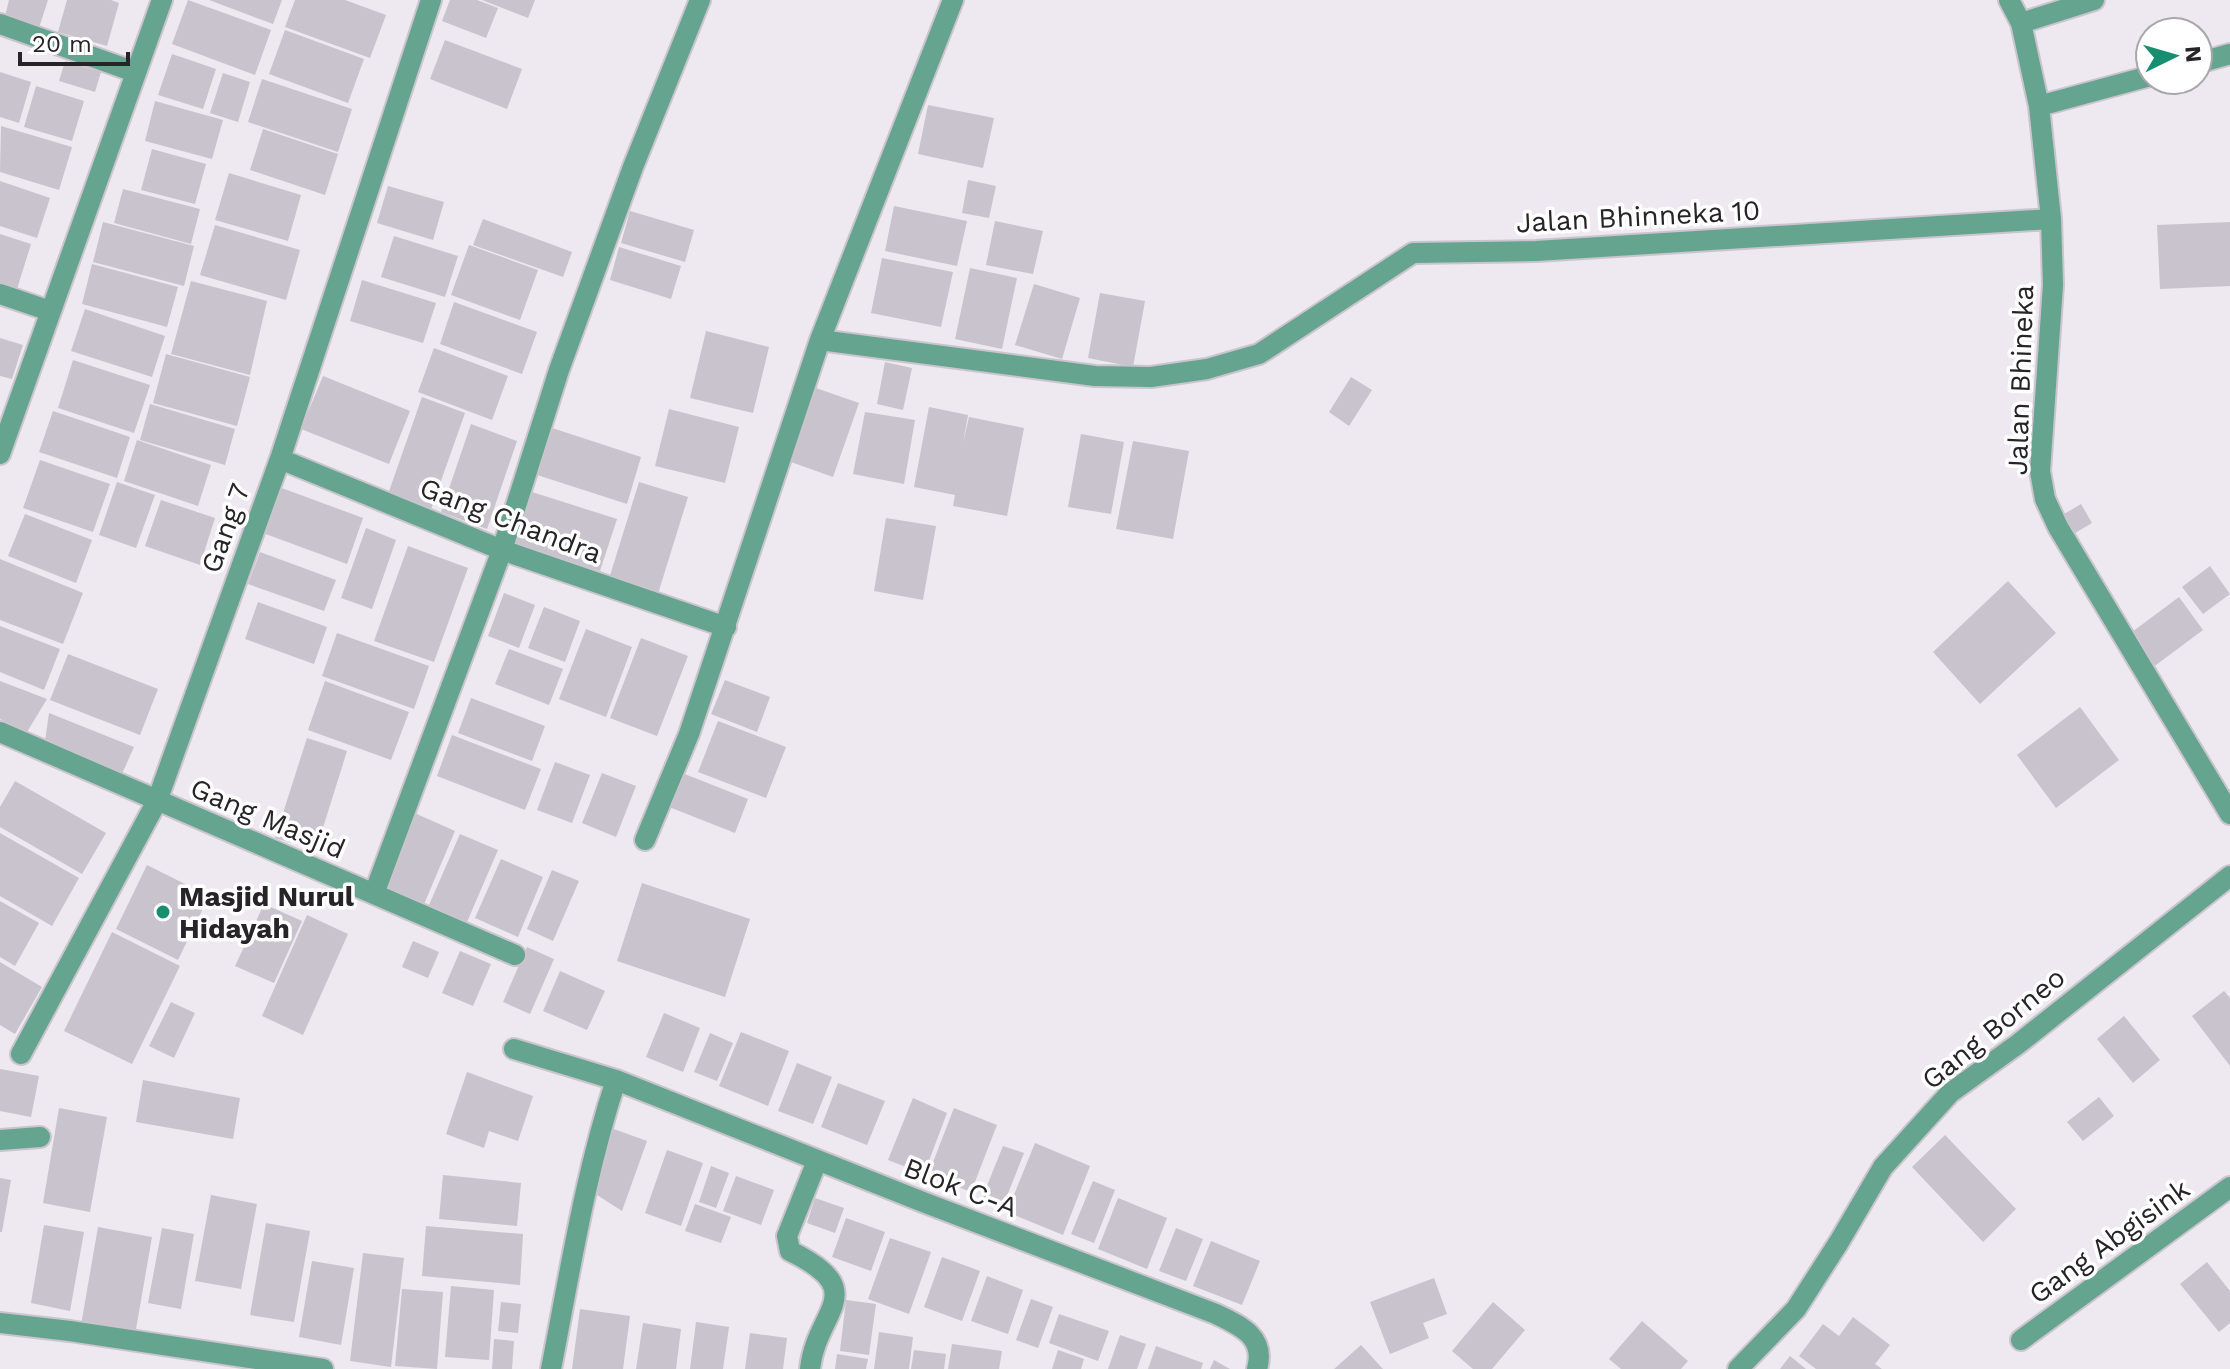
<svg xmlns="http://www.w3.org/2000/svg" width="2230" height="1369" viewBox="0 0 2230 1369" font-family="'Work Sans',sans-serif">
	<style>
		.building { fill: #c8c3cc }
		.lines { fill: none; stroke-linecap: round; stroke-linejoin: round }
		.minor-casing { stroke: #cac5cd; stroke-width: 24 }
		.minor { stroke: #65a48f; stroke-width: 20 }
		.poi-dot { fill: #188e71; stroke: #fff; stroke-width: 3 }
		.labels { text-anchor: middle; stroke-width: 7; stroke-linejoin: round; paint-order: stroke }
		.street-label { font-size: 28px; fill: #262427; stroke: #fff }
		.poi-label { font-size: 28px; font-weight: bold; fill: #262427; stroke: #fff; text-anchor: start }
	</style>
	<rect width="100%" height="100%" fill="#eee8f1"/>
	<path class="building" d="M9 0H48L38 31 5 16Z
		M67 0H111L119 3 107 46 58 32Z
		M188 0 271 30 255 75 172 44Z
		M209 0H282L273 24Z
		M295 0H345L386 15 370 58 285 27Z
		M450 0H477L498 8 486 38 442 21Z
		M482 0H535L528 18Z
		M285 30 364 59 348 103 269 74Z
		M445 40 522 69 507 109 430 79Z
		M172 54 216 69 203 109 158 95Z
		M65 61 101 72 95 92 59 81Z
		M0 72 31 82 19 123 0 117Z
		M223 73 250 82 238 122 210 113Z
		M262 79 352 109 338 152 248 122Z
		M36 86 84 101 72 141 24 127Z
		M155 101 223 120 212 159 145 141Z
		M928 105 994 118 983 168 918 154Z
		M1 126 72 147 59 190 0 172Z
		M263 129 338 154 325 195 250 170Z
		M152 149 206 164 195 204 141 190Z
		M229 173 301 195 288 241 215 220Z
		M968 180 996 186 989 218 962 213Z
		M0 181 50 198 37 238 0 226Z
		M388 186 444 202 433 240 377 223Z
		M123 189 200 209 191 244 114 223Z
		M894 206 967 221 957 266 885 251Z
		M630 211 694 230 685 262 621 243Z
		M483 219 572 252 563 277 473 245Z
		M995 221 1043 231 1033 274 986 265Z
		M103 222 194 246 184 286 93 262Z
		M2230 222V286L2160 289 2157 225Z
		M215 225 300 250 286 300 200 275Z
		M0 234 31 244 17 289 0 283Z
		M394 236 458 256 445 297 381 277Z
		M469 245 538 270 520 320 451 295Z
		M619 247 681 266 671 299 610 280Z
		M882 258 953 272 941 327 871 313Z
		M92 264 178 287 167 327 82 304Z
		M970 268 1017 278 1002 349 955 339Z
		M362 280 436 303 423 343 350 321Z
		M191 281 267 301 250 375 171 354Z
		M1034 284 1080 298 1062 359 1015 345Z
		M1100 293 1145 301 1133 367 1088 358Z
		M454 302 537 332 522 374 440 344Z
		M85 309 165 336 152 377 71 351Z
		M706 331 769 347 753 413 690 398Z
		M0 338 23 345 12 379 0 376Z
		M434 348 508 376 492 420 418 392Z
		M166 354 250 377 237 426 153 403Z
		M73 360 150 385 134 433 58 408Z
		M885 362 912 368 903 410 877 404Z
		M323 376 410 411 389 464 301 429Z
		M1351 377 1372 390 1349 426 1329 412Z
		M816 388 859 403 833 477 791 462Z
		M422 397 465 413 430 512 387 497Z
		M150 404 235 429 225 465 140 440Z
		M929 407 968 415 963 443 969 417 1024 428 1007 516 953 506 955 495 914 487Z
		M669 409 739 427 725 483 655 466Z
		M53 411 130 437 117 478 39 452Z
		M865 412 915 420 904 484 853 474Z
		M471 424 517 441 487 529 441 512Z
		M546 426 641 457 627 504 531 473Z
		M1081 434 1124 442 1111 514 1068 507Z
		M137 440 211 465 198 506 124 481Z
		M1133 441 1189 451 1173 539 1116 529Z
		M40 460 110 484 93 532 23 508Z
		M117 482 155 495 136 548 99 535Z
		M639 482 688 497 657 597 608 582Z
		M279 487 363 518 347 564 263 533Z
		M532 492 617 519 600 571 516 544Z
		M161 500 215 518 200 565 145 546Z
		M2081 504 2092 523 2070 536 2059 517Z
		M25 514 92 540 76 583 8 556Z
		M886 518 936 526 923 600 874 591Z
		M366 528 396 540 372 609 341 598Z
		M408 546 468 568 434 662 374 641Z
		M260 552 336 580 324 611 248 584Z
		M0 559 83 593 63 644 0 620Z
		M2210 566 2230 594 2203 614 2182 587Z
		M2008 581 2056 633 1980 704 1933 652Z
		M504 593 535 605 519 648 488 636Z
		M2179 597 2203 630 2152 668 2128 635Z
		M258 602 327 627 314 664 245 639Z
		M544 607 580 621 565 662 528 648Z
		M0 626 60 649 44 690 0 672Z
		M586 629 632 647 606 717 559 699Z
		M337 633 429 666 414 709 322 676Z
		M641 638 688 656 657 736 610 718Z
		M509 649 563 669 549 705 495 684Z
		M68 654 158 689 140 735 50 700Z
		M725 680 770 697 757 732 711 714Z
		M0 681 47 699 27 732 0 719Z
		M325 681 409 712 391 760 308 730Z
		M471 698 545 726 532 761 458 733Z
		M2080 707 2119 760 2056 808 2017 755Z
		M49 713 134 747 121 776 45 741Z
		M718 721 786 747 766 798 698 772Z
		M452 735 541 769 525 810 437 776Z
		M307 738 347 751 316 850 275 838Z
		M555 762 590 775 572 823 537 810Z
		M677 771 748 799 735 833 664 805Z
		M602 773 636 786 616 837 582 823Z
		M15 781 106 833 82 874 0 827V807Z
		M410 811 455 831 422 909 377 889Z
		M0 833 79 878 52 926 0 896Z
		M460 834 498 850 467 922 429 905Z
		M501 859 543 877 518 937 475 918Z
		M147 865 209 896 178 960 116 929Z
		M552 870 579 881 553 941 527 929Z
		M642 883 750 919 725 997 617 961Z
		M0 901 39 923 15 966 0 957Z
		M264 904 302 921 274 983 235 966Z
		M307 915 348 934 303 1035 262 1016Z
		M112 932 180 966 132 1064 64 1031Z
		M413 941 439 952 428 978 402 967Z
		M527 947 554 959 530 1014 503 1002Z
		M460 951 491 964 473 1006 442 993Z
		M0 962 42 987 15 1034 0 1025Z
		M560 971 605 991 587 1030 543 1011Z
		M2224 991 2230 998V1066L2192 1016Z
		M171 1002 195 1013 174 1058 149 1046Z
		M664 1013 700 1028 683 1072 646 1057Z
		M2124 1016 2160 1060 2133 1083 2097 1039Z
		M741 1032 789 1051 768 1106 719 1086Z
		M710 1033 733 1043 717 1081 694 1072Z
		M797 1063 832 1077 813 1124 778 1111Z
		M0 1069 39 1076 31 1117 0 1111Z
		M467 1072 533 1096 518 1141 489 1131 484 1148 446 1134Z
		M143 1080 240 1098 233 1139 136 1122Z
		M838 1083 885 1101 867 1145 821 1127Z
		M2099 1097 2114 1116 2083 1141 2067 1122Z
		M913 1098 947 1113 924 1174 888 1160Z
		M59 1108 107 1117 90 1212 43 1203Z
		M954 1108 997 1125 971 1192 928 1175Z
		M611 1128 647 1141 622 1211 597 1195Z
		M1945 1135 2016 1209 1983 1242 1912 1167Z
		M1035 1143 1090 1166 1063 1235 1007 1212Z
		M1003 1146 1024 1153 1003 1206 982 1198Z
		M667 1150 703 1163 681 1226 645 1213Z
		M711 1166 729 1173 716 1208 699 1202Z
		M443 1175 521 1183 517 1226 439 1219Z
		M736 1176 774 1190 761 1225 723 1211Z
		M0 1178 11 1180 2 1232H0Z
		M1093 1181 1115 1190 1094 1243 1071 1234Z
		M211 1195 257 1204 241 1289 195 1281Z
		M815 1198 844 1208 835 1233 807 1223Z
		M1118 1198 1167 1218 1147 1269 1098 1249Z
		M695 1204 731 1217 721 1243 685 1231Z
		M846 1218 885 1232 871 1271 832 1257Z
		M266 1223 310 1231 294 1322 250 1315Z
		M44 1225 84 1232 70 1311 31 1303Z
		M426 1226 523 1234 520 1285 422 1276Z
		M98 1227 152 1237 135 1335 81 1325Z
		M162 1228 194 1234 181 1309 148 1303Z
		M1176 1228 1203 1239 1186 1281 1159 1271Z
		M890 1238 931 1252 909 1314 868 1299Z
		M1211 1241 1260 1261 1242 1305 1193 1286Z
		M363 1253 404 1258 391 1367 350 1361Z
		M942 1257 980 1271 962 1321 924 1307Z
		M312 1261 354 1268 341 1345 299 1337Z
		M2207 1262 2230 1291V1323L2219 1332 2180 1284Z
		M987 1276 1023 1290 1008 1334 971 1321Z
		M1434 1278 1447 1314 1423 1323 1429 1338 1390 1354 1370 1302Z
		M451 1286 494 1290 489 1360 445 1357Z
		M402 1289 443 1292 437 1369 395 1366Z
		M1031 1299 1053 1307 1038 1348 1016 1340Z
		M846 1300 876 1304 869 1355 840 1351Z
		M501 1302 521 1304 518 1333 498 1331Z
		M1493 1302 1525 1330 1492 1369H1473L1452 1351Z
		M580 1309 630 1316 623 1369H572Z
		M1059 1314 1109 1331 1098 1361 1049 1343Z
		M1853 1317 1890 1345 1875 1364 1882 1369H1816L1799 1356 1823 1324 1839 1336Z
		M1642 1321 1688 1361 1681 1369H1621L1609 1359Z
		M696 1322 729 1327 723 1369H690Z
		M643 1323 681 1329 676 1369H636Z
		M879 1332 913 1337 909 1369H874Z
		M750 1333 787 1338 783 1369H745Z
		M1120 1335 1146 1344 1137 1369H1108Z
		M494 1339 514 1341 512 1369H492Z
		M952 1344 1002 1351 999 1369H948Z
		M1361 1345 1383 1369H1334Z
		M1156 1346 1203 1363 1201 1369H1148Z
		M914 1350 946 1354 944 1369H911Z
		M1058 1350 1084 1359 1081 1369H1052Z
		M837 1354 868 1359 866 1369H835Z
		M1790 1356 1806 1369H1780Z
		M1214 1360 1230 1369H1210Z"/>
	<g class="lines">
		<g class="minor-casing">
			<path id="minor" d="M2009 0 2021 23 2039 106 2051 219 2053 285 2040 471 2045 499 2058 527 2230 814
				M2021 23 2094 0
				M0 24 135 72
				M2198 63 2230 54
				M2039 106 2150 76
				M0 294 50 311
				M820 340 1095 376 1151 377 1207 369 1259 354 1413 253 1536 251 2051 219
				M0 454 162 0
				M280 459 502 550 726 627
				M0 732 515 955
				M645 840 689 734 820 340 953 0
				M374 894 502 550 559 370 633 167 700 0
				M514 1049 616 1080 923 1202 1216 1314C1241 1326 1266 1337 1257 1369
				M21 1054 157 801 280 459 431 0
				M0 1140 40 1137
				M0 1323 70 1331 323 1369
				M2021 1340 2230 1187
				M551 1369C570 1272 585 1174 616 1080
				M810 1369C816 1310 873 1292 790 1251L787 1236 817 1161
				M1738 1369 1796 1309 1839 1242 1883 1167 1950 1093 2018 1044 2230 876"/>
		</g>
		<use href="#minor" class="minor"/>
	</g>
	<circle class="poi-dot" cx="163" cy="912" r="8"/>
	<g class="labels">
		<g class="street-label">
			<text transform="translate(1638 216) rotate(-3)" y="10">Jalan Bhinneka 10</text>
			<text transform="translate(2020 380) rotate(-88)" y="10">Jalan Bhineka</text>
			<text transform="translate(511 520) rotate(21)" y="10">Gang Chandra</text>
			<text transform="translate(225 528) rotate(-70)" y="10">Gang 7</text>
			<text transform="translate(268 818) rotate(23)" y="10">Gang Masjid</text>
			<text transform="translate(1993 1028) rotate(-39)" y="10">Gang Borneo</text>
			<text transform="translate(961 1187) rotate(21)" y="10">Blok C-A</text>
			<text transform="translate(2109 1241) rotate(-36)" y="10">Gang Abgisink</text>
		</g>
		<g class="poi-label">
			<text x="179" y="906">Masjid Nurul<tspan x="179" dy="32">Hidayah</tspan></text>
		</g>
	</g>
	<g transform="translate(2174 56) rotate(85)"><circle r="38" fill="#ffffff" stroke="#a8a7a9" stroke-width="2"/>
	<path d="M0-6L14 30L0 20L-14 30Z" fill="#188e71"/>
	<text y="-12" font-size="22" font-weight="bold" text-anchor="middle" fill="#262427">N</text>
	</g>
	<path d="M20 52v12h108v-12" fill="none" stroke="#262427" stroke-width="4"/>
	<text x="32" y="52" font-size="24" fill="#262427" stroke="#ffffff" stroke-width="6" paint-order="stroke">20 m</text>
</svg>
